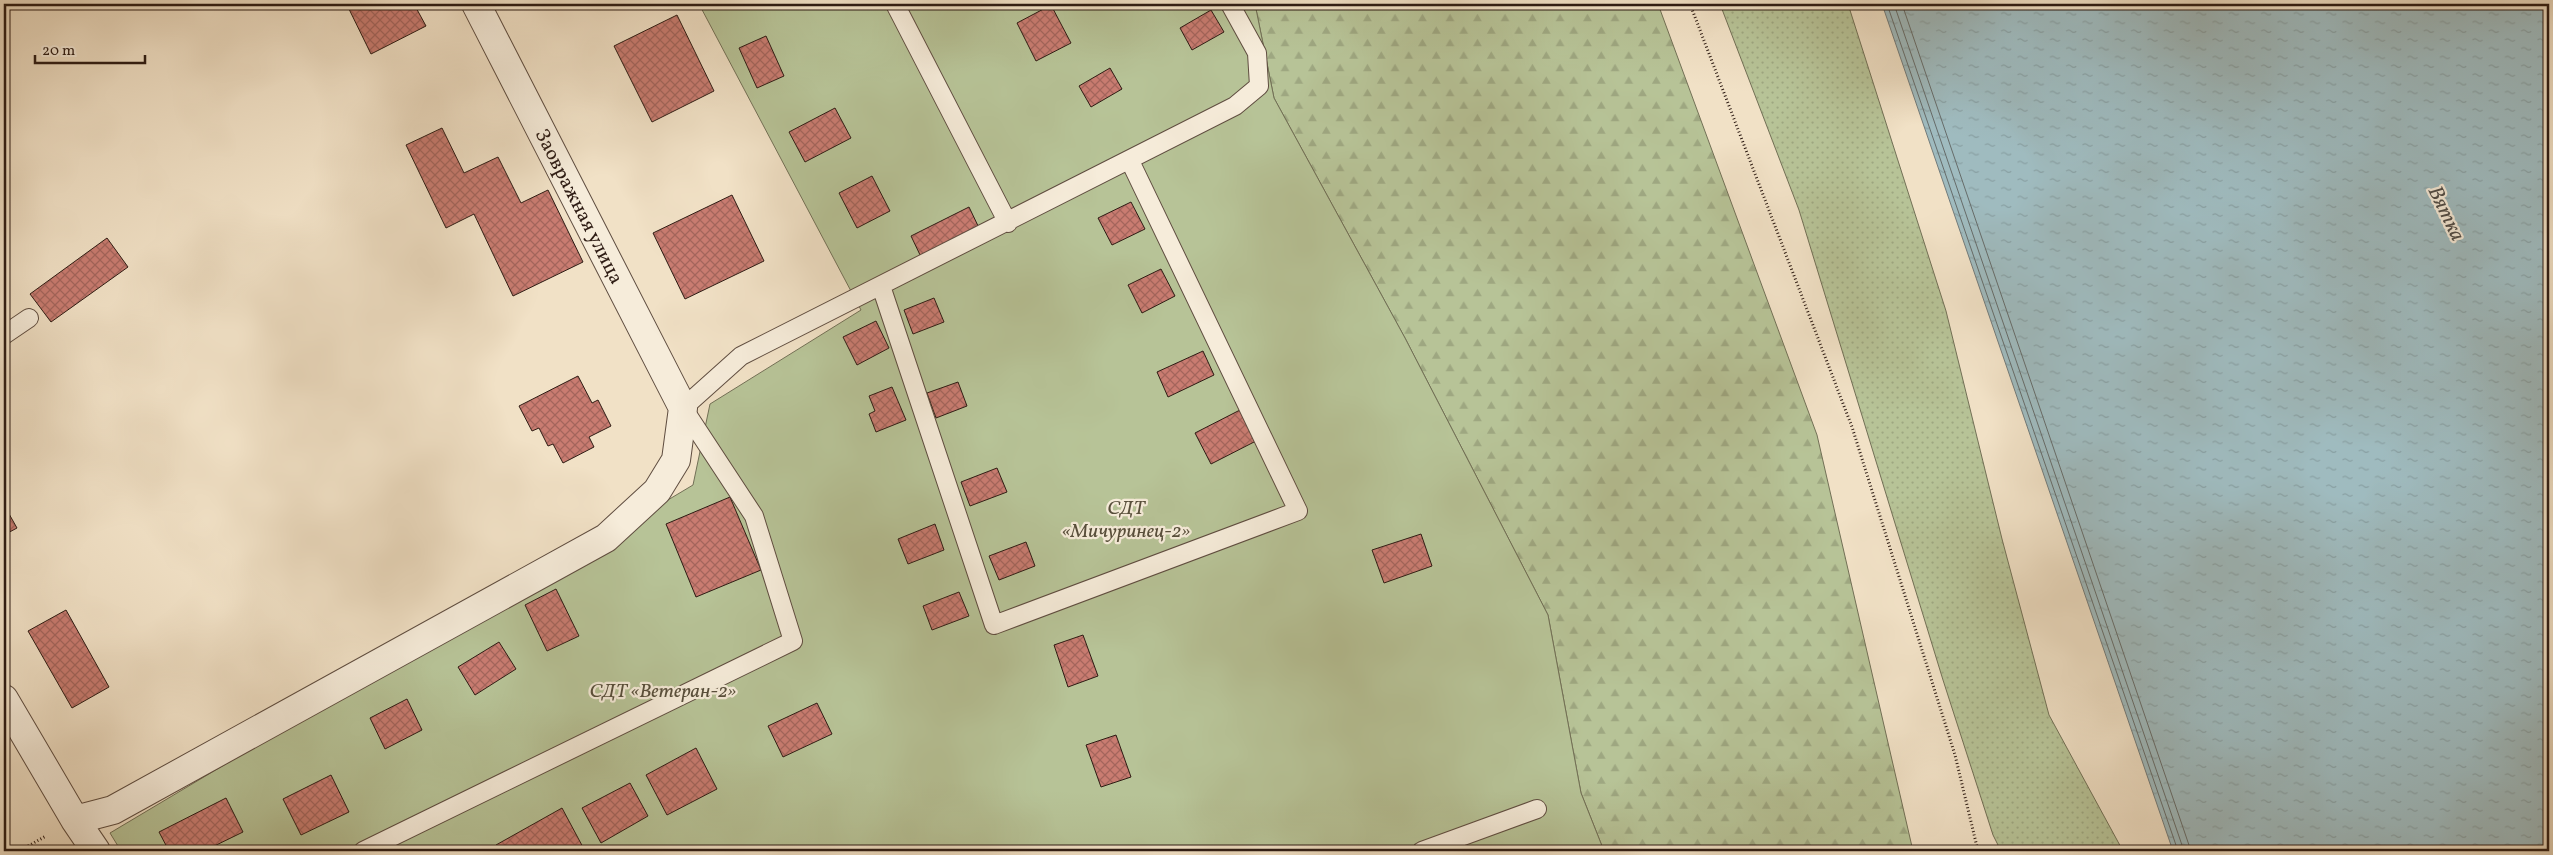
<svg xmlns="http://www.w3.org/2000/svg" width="2553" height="855" viewBox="0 0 2553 855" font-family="Vollkorn,serif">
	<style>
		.grass { fill: url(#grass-dots); stroke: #727056 }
		.forest { fill: url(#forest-firs); stroke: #727056 }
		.garden { fill: #b7c397; stroke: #727056 }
		.water { fill: url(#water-ripples); stroke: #727b7b }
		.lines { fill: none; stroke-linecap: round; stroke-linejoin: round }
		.shore { stroke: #666c6a; stroke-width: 1 }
		.building { fill: url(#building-cross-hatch); stroke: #2e1c14 }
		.lane-casing { stroke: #5f4d40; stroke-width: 20 }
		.street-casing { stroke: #5f4d40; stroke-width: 30 }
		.path { stroke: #2e1c14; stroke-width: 3; stroke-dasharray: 1 2.5; stroke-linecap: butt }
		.lane { stroke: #f6ecda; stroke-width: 18 }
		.street { stroke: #f6ecda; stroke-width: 28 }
		.labels { text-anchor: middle; stroke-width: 4.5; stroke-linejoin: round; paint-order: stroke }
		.street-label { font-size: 20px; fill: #2e1c14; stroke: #f6ecda }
		.park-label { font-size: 20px; font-style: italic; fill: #574e3b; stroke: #f6ecda }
		.water-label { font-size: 21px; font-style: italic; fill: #504c47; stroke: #f6ecda }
	</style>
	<defs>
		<pattern id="grass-dots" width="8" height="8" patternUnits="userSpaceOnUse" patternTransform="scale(1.25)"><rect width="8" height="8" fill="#b7c397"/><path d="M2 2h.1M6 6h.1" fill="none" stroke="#9ea781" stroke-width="1.8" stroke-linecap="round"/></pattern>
		<pattern id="forest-firs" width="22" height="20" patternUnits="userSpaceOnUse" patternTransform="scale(1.25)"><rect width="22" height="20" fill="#b7c397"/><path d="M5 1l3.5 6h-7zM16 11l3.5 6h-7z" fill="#9ea781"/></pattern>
		<pattern id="water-ripples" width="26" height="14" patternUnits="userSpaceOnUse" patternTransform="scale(1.25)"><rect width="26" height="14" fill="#9fbbbf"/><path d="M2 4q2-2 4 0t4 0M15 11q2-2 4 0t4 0" fill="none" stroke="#89a0a3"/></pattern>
		<pattern id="building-cross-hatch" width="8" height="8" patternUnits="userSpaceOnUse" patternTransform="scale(1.25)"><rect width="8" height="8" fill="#c97c71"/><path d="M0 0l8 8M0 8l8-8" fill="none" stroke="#a4655c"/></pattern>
	</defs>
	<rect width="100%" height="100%" fill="#f1e1c6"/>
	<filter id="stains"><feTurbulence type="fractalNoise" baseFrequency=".004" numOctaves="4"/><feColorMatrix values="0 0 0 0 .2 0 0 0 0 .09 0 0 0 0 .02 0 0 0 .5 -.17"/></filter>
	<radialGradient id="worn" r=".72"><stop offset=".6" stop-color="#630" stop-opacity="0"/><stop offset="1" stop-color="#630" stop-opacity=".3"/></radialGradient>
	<path class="grass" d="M1720 4H1848L1946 311 2002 539 2049 715 2123 851H2001L1993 835 1943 680 1799 210Z"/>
	<path class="forest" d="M1255 4H1658L1817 435 1913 851H1604L1581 793 1548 615 1405 338 1274 98Z"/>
	<path class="garden" d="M699 4H1255L1274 98 1405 338 1548 615 1581 793 1604 851H121L110 833 693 485 710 404 861 310Z"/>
	<path class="water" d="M1882 4H2549V851H2173Z"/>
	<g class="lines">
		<path class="shore" d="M1887 4 2178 851
			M1894 4 2184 851
			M1902 4 2191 851"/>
	</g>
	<path class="building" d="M350 4H414L426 26 371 54 347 5Z
		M1051 5 1071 43 1036 61 1017 23Z
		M1211 10 1224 32 1192 50 1180 28Z
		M677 15 714 91 652 122 614 46Z
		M766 36 784 76 757 88 739 48Z
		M1110 68 1122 89 1091 107 1079 86Z
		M835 108 851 138 805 162 789 132Z
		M442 128 464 173 498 157 521 203 548 190 583 262 513 296 474 214 446 228 406 145Z
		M872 176 890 211 857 228 839 193Z
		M732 195 764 261 685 299 653 233Z
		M1131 202 1145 229 1112 245 1098 218Z
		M969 207 980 230 922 259 911 236Z
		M107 238 128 267 51 322 30 294Z
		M1161 269 1175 296 1142 313 1128 285Z
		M934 298 944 322 913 334 904 310Z
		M876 321 889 348 857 365 843 337Z
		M1203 351 1214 375 1168 397 1157 372Z
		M578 376 592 403 598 400 611 426 589 437 594 447 563 463 553 444 548 446 539 428 532 431 519 406Z
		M958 382 967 406 936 418 927 393Z
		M892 387 906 420 876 432 869 414 875 411 869 396Z
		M1240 410 1256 441 1211 464 1195 433Z
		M997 468 1007 492 970 506 961 482Z
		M730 497 761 570 696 597 666 524Z
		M4 505 17 528 4 535Z
		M935 524 944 550 908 564 898 539Z
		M1421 534 1432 566 1384 583 1372 550Z
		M1026 542 1035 566 999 580 989 556Z
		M556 589 579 636 547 651 525 605Z
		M959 592 969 616 932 630 923 606Z
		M66 610 109 687 72 708 28 631Z
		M1083 635 1098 676 1068 687 1054 645Z
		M499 642 516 669 475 695 458 667Z
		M407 699 422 730 385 749 370 718Z
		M817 703 832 734 783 757 768 726Z
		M1116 735 1131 777 1101 787 1086 745Z
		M696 748 717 789 667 815 646 775Z
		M331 775 349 812 301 835 283 799Z
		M630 783 648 816 601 843 582 808Z
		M226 798 243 832 204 851H169L159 832Z
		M562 808 585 851H499L496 845Z"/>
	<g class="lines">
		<g class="lane-casing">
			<path id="lane" d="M895 4 1008 223
				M881 286 994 625 1298 511 1130 161
				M4 335 29 318
				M363 851 793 641 754 516 683 408 741 356 1235 106 1259 86 1257 53 1230 4
				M1422 851 1537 809"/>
		</g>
		<g class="street-casing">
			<path id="street" d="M4 699 75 820 96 851
				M75 820 113 810 606 538 657 491 676 460 683 408 476 4"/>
		</g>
		<path class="path" d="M1690 4 1852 427 1955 755 1978 851
			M19 851 46 836"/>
		<use href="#lane" class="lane"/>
		<use href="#street" class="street"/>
	</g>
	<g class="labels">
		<g class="street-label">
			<text transform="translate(580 206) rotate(63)" y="7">Заовражная улица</text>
		</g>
		<g class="park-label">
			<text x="1126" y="514">СДТ<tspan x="1126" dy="23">«Мичуринец-2»</tspan></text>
			<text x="663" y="697">СДТ «Ветеран-2»</text>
		</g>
		<g class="water-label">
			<text transform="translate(2447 213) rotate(64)" y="7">Вятка</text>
		</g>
	</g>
	<rect width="2553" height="855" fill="none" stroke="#f1e1c6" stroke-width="20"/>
	<rect x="5" y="5" width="2543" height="845" fill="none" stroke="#2e1c14" stroke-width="2.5"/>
	<rect x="10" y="10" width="2533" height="835" fill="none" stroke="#2e1c14"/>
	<path d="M35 55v8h110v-8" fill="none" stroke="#2e1c14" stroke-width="2.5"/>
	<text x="42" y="55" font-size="15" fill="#2e1c14" stroke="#f6ecda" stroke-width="4" paint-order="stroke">20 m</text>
	<rect width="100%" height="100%" filter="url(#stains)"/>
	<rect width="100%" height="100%" fill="url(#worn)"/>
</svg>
